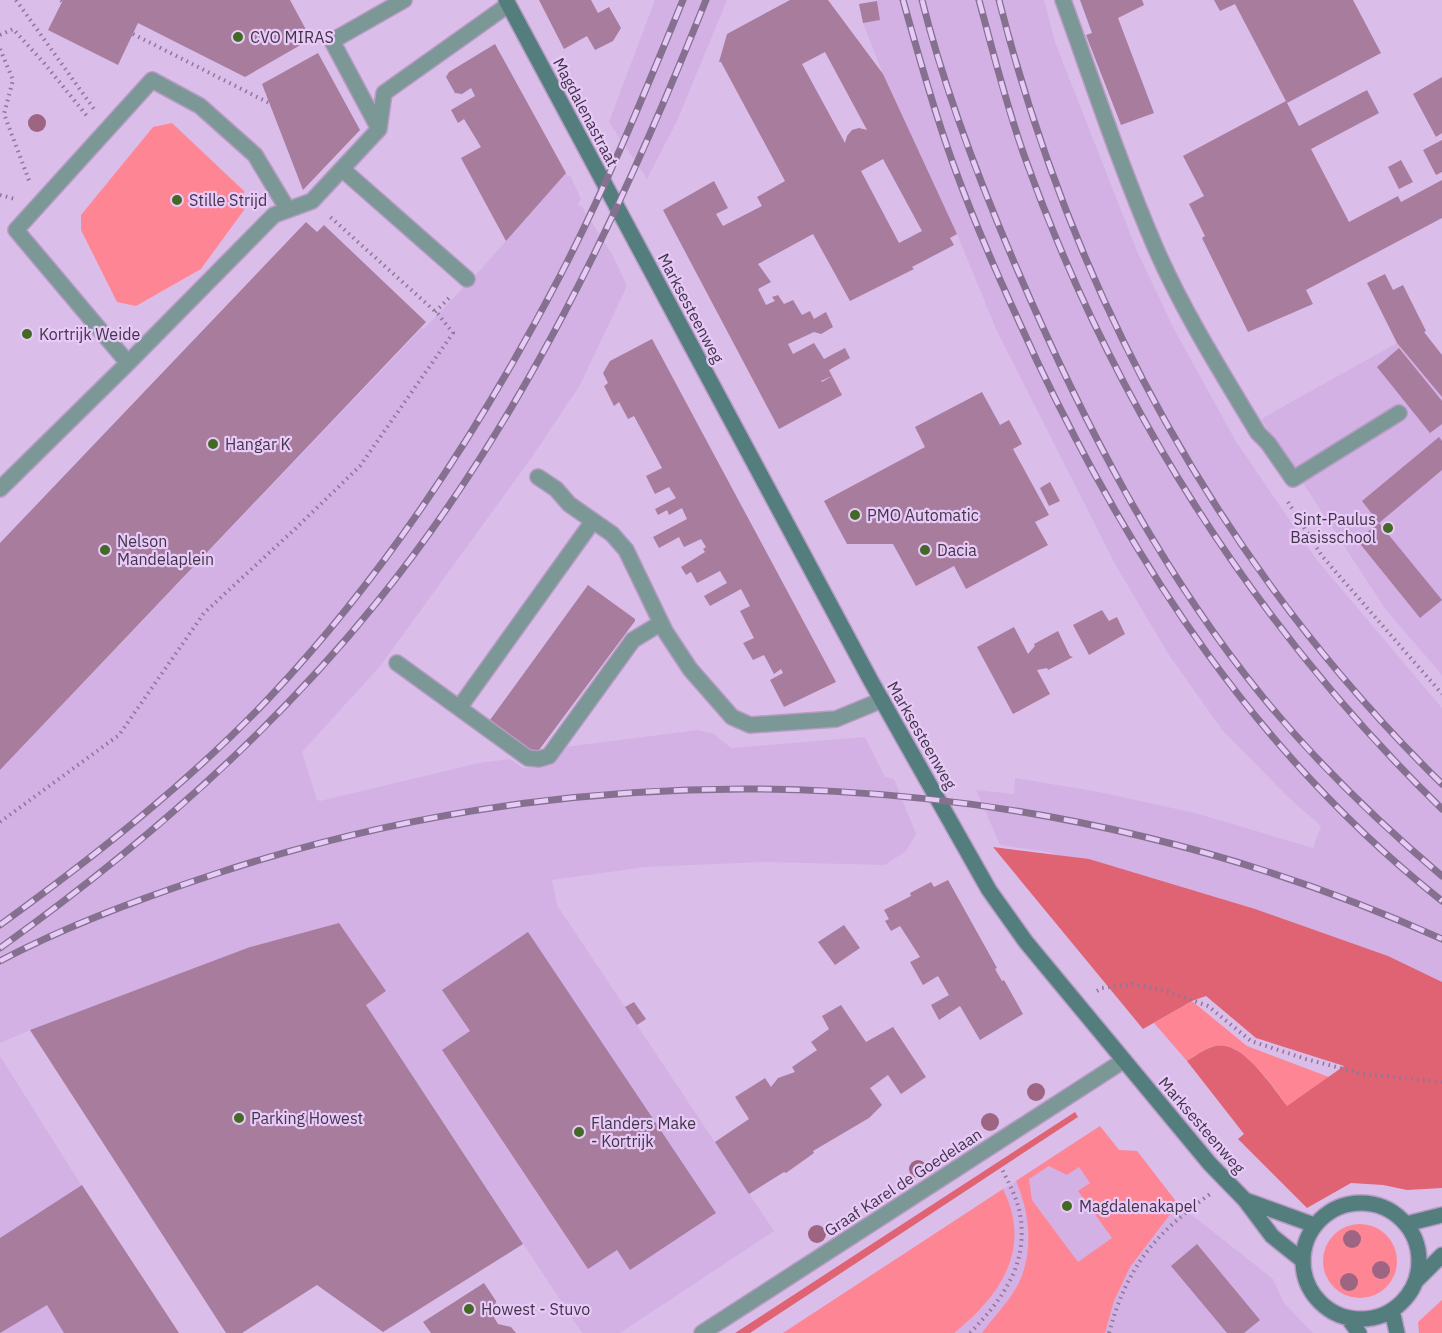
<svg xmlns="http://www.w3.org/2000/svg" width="1442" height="1333" viewBox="0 0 1442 1333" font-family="'IBM Plex Sans',sans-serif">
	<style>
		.built { fill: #d3b1e4 }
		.green { fill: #fe8694; fill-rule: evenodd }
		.forest { fill: #e06374 }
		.building { fill: #a77c9d; fill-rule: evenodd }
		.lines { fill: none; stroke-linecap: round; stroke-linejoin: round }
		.lane-casing { stroke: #b69cc3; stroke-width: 18 }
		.street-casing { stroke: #b69cc3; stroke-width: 18 }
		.secondary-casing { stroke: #b69cc3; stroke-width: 18 }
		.path { stroke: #8c7797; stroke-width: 4; stroke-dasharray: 1.5 4.5; stroke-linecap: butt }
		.lane { stroke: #7b9796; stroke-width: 15 }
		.street { stroke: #7b9796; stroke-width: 15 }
		.secondary { stroke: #537e7d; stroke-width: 15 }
		.rail-casing { stroke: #85718f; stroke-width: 7 }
		.rail { stroke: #e8caf8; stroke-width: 4.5; stroke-dasharray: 14; stroke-linecap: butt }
		.tree { fill: #9e6582 }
		.poi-dot { fill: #436a25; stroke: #e8caf8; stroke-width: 2 }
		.labels { text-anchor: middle; stroke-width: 4.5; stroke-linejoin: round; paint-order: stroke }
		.poi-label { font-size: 16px; fill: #423548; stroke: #e8caf8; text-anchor: start }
		.street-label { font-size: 16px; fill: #423548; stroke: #e8caf8 }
	</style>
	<rect width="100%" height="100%" fill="#dbbdea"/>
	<path class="built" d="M655 0H727L677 121 647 179 609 122Z
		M877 0H1044L1055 42 1137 251 1173 327 1235 440 1316 559 1442 708V982L1048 852 1000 845 976 790 1014 794 1015 778 1099 792 1195 813 1313 848 1321 826 1289 798 1223 731 1169 655 1115 564 996 329 957 234 883 74 863 23 880 20Z
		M566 173 568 176 570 175 581 199 578 205 582 207 612 254 627 286 580 385 532 457 381 665 302 752 317 800 320 801 479 763 510 759 523 768 541 767 556 762 565 747 698 730 714 734 731 748 865 737 885 777 894 779 916 834 906 851 885 865 765 862 645 867 552 880 557 905 774 1231 620 1333H582L366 1005 386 991 339 923 250 947 30 1030 0 1043V770L422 328 424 329 482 268Z
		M1397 343 1442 397V675L1386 610 1261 419Z
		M0 1056 78 1180 179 1333H0Z
		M1100 1126 1119 1150 1137 1151 1178 1204 1273 1279 1284 1303 1313 1333H783Z"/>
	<path class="green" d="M172 123 244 191V210L201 269 136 306 117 302 81 230V215L153 127Z
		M1192 1001 1247 1046 1329 1077 1287 1106C1273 1087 1243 1040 1215 1046 1206 1048 1195 1056 1187 1061L1154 1023Z
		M1100 1126 1119 1150 1137 1151 1178 1204 1130 1267 1114 1301 1105 1333H982C992 1319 1004 1307 1013 1293 1035 1260 1031 1215 1016 1181ZM1049 1166 1067 1175 1079 1167 1090 1183 1078 1191 1112 1238 1078 1262 1032 1200 1029 1179Z
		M1003 1189C1033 1249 1000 1296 954 1333H783Z
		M1323 1261a37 37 0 1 1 74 0a37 37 0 1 1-74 0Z
		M1442 1300V1333H1419L1418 1322Z"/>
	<path class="forest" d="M993 847 1089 859 1255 909 1388 956 1442 982V1188L1407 1190 1383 1185 1351 1183 1307 1208 1238 1139 1244 1134 1187 1061C1195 1056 1203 1050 1212 1047 1241 1036 1272 1087 1287 1106L1344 1066 1256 1038 1206 996 1192 1001 1143 1029Z
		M1075 1112 1078 1117 750 1333H735Z"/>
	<path class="building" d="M63 0H290L311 39 245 77 138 23 118 65 48 30Z
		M539 0H591L598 13 609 7 621 28 613 41 595 50 587 36 564 49Z
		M790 0H828L883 74 957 234 950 238 954 245 912 267 914 269 850 301 813 234 758 264 771 282 758 289 766 305 775 301 772 297 778 295 784 304 793 300 802 315 810 311 814 319 826 312 833 327 821 334 814 332 788 344 793 354 814 343 824 359 845 348 850 358 829 370 832 376 821 381 822 382 832 376 842 395 779 429 663 210 714 181 728 208 716 214 723 226 762 206 757 197 785 181 721 62H719L727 34ZM825 52 867 130 859 128 852 130 847 136 845 143 802 64ZM883 159 922 231 899 243 861 171Z
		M1080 0H1142L1144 5 1118 18 1154 113 1121 125 1086 35 1092 33Z
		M1214 0H1353L1381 53 1287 103 1235 4 1220 11Z
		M877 1 880 20 863 23 859 4Z
		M495 44 566 173 506 241 461 158 481 147 464 119 458 123 451 110 475 96 471 88 462 94 455 93 446 77 449 72Z
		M318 53 360 130 303 190 262 84Z
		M1442 77V133L1436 137 1413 94Z
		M1367 90 1379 113 1311 149 1349 222 1398 196 1401 202 1442 180V218L1306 290 1313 304 1248 332 1202 238 1205 236 1189 204 1204 196 1183 156 1286 101 1299 126Z
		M1442 140V172L1436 175 1423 150Z
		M1401 160 1413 182 1399 189 1388 167Z
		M306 222 317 232 324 225 426 322 0 770V543Z
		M1385 274 1393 290 1403 285 1426 331 1424 332 1442 355V397L1397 343 1367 283Z
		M652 339 836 682 784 707 770 680 783 673 781 669 774 674 764 655 753 660 743 643 754 638 740 611 750 606 741 589 710 606 704 596 727 583 720 571 697 583 691 572 686 575 681 567 705 552 703 549 706 547 701 539 684 547 679 537 659 548 653 537 687 519 682 508 669 515 667 510 658 515 655 509 676 498 669 487 655 494 646 476 662 468 634 416 628 419 619 402 614 406 604 386 608 383 603 373 610 361Z
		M1399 348 1442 401V424L1430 433 1377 367Z
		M982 392 1000 425 1009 420 1022 444 1013 449 1049 515 1035 522 1048 545 966 589 954 566 916 586 893 544H847L824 501 925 447 915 427Z
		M1439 437 1442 441V470L1379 523 1362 501Z
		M1050 482 1060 501 1049 506 1040 488Z
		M1379 523 1442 600 1420 618 1357 540Z
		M588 585 635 619V621L536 754 490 720Z
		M1102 610 1109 621 1117 617 1125 634 1089 655 1073 625Z
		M1014 627 1028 654 1035 646 1034 644 1058 631 1070 656 1073 657 1048 670 1047 668 1037 670 1050 694 1013 714 977 647Z
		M948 880 997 968 995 969 1002 981 1004 980 1023 1014 980 1040 960 1006 939 1020 931 1005 949 995 938 976 923 985 910 962 920 957 900 926 891 931 885 921 889 919 884 910 911 896 910 893 931 882 934 887Z
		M339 923 386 991 366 1005 523 1244 383 1332 317 1285 242 1333H226L30 1030 250 947Z
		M844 925 860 948 835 965 818 942Z
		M528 932 716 1213 630 1270 617 1250 588 1269 442 1050 470 1031 442 990Z
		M634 1002 646 1019 637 1025 625 1007Z
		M841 1005 866 1042 893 1027 926 1077 901 1094 888 1075 870 1088 882 1105 869 1118 813 1151 814 1153 786 1173 784 1172 749 1194 715 1142 749 1119 735 1097 765 1078 771 1087 778 1078 795 1072 792 1067 817 1050 811 1042 829 1029 822 1016Z
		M82 1185 179 1333H64L47 1305 0 1333V1238Z
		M1197 1244 1260 1320 1244 1333H1227L1171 1266Z
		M484 1283 496 1301 493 1316 498 1324 511 1327 516 1333H431L423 1322Z"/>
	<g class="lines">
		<g class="lane-casing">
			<path id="lane" d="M1063 0C1093 83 1121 168 1156 249 1184 313 1222 373 1258 433L1268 443 1293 479 1399 413
				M538 477 556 489 569 504 612 534 626 550 665 631 690 669 732 717 750 725 836 719 882 700
				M397 663 528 758 539 759 549 756 633 640 661 623
				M459 708 593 521"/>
		</g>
		<g class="street-casing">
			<path id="street" d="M379 129 332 41 404 0
				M342 169 467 279
				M128 363 16 230 152 80 200 106 255 155 288 210
				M0 489 128 363 274 215 312 201 379 129 384 93 508 5
				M702 1333 1123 1061"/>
		</g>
		<g class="secondary-casing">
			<path id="secondary" d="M506 0 871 681 989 890 1026 942 1210 1164 1245 1200 1272 1236 1302 1260
				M1245 1200 1314 1225
				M1303 1261a58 58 0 1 1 116 0a58 58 0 1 1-116 0Z
				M1406 1224 1442 1215
				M1416 1281 1442 1255
				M1392 1310 1397 1333
				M1348 1318 1359 1333"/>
		</g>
		<path class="path" d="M16 0 94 109
			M61 0 62 1
			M133 34 269 103
			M0 35 13 29 44 63 87 116
			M0 49 13 80 4 114 30 183
			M0 195 15 199
			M435 312 452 295
			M1288 502 1322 556 1442 694
			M0 822 119 735 204 613 296 528 360 466 453 333 438 314 328 215
			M1097 991 1102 988 1133 984 1169 992 1208 1006 1251 1041 1306 1059 1363 1074 1442 1082
			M970 1333C1002 1300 1029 1264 1020 1214 1017 1197 1008 1182 1001 1167
			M1109 1333C1127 1266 1155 1234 1210 1194"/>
		<use href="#lane" class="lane"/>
		<use href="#street" class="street"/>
		<use href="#secondary" class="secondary"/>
		<g class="rail-casing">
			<path id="rail" d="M903 0C919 57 935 114 955 169 979 235 1008 298 1037 361 1136 569 1260 757 1442 901
				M922 0C945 92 980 183 1017 269 1082 420 1158 568 1262 696 1316 762 1377 821 1442 876
				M979 0C993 52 1006 104 1024 155 1112 402 1254 626 1442 809
				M999 0C1075 299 1221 567 1442 784
				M0 925C95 856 188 783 269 698 387 573 482 426 561 274 607 185 645 92 683 0
				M0 948C140 848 269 736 377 602 522 423 621 212 706 0
				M0 961C68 925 142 898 215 874 617 741 1056 765 1442 939"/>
		</g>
		<use href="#rail" class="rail"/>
	</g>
	<g class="tree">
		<circle cx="37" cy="123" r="9"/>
		<circle cx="1036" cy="1092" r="9"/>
		<circle cx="990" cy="1122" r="9"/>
		<circle cx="918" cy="1169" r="9"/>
		<circle cx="817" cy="1234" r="9"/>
		<circle cx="1352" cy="1239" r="9"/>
		<circle cx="1381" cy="1270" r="9"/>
		<circle cx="1349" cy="1282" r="9"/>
	</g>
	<g class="poi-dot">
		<circle cx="238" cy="37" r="6"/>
		<circle cx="177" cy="200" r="6"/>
		<circle cx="27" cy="334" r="6"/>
		<circle cx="213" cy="444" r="6"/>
		<circle cx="855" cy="515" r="6"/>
		<circle cx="1388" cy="528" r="6"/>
		<circle cx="105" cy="550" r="6"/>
		<circle cx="925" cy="550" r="6"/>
		<circle cx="239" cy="1118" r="6"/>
		<circle cx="579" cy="1132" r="6"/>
		<circle cx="1067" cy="1206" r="6"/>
		<circle cx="469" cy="1309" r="6"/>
	</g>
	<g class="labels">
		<g class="poi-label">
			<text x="250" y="43">CVO MIRAS</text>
			<text x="189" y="206">Stille Strijd</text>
			<text x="39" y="340">Kortrijk Weide</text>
			<text x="225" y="450">Hangar K</text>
			<text x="867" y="521">PMO Automatic</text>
			<text x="1376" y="525" text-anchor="end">Sint-Paulus<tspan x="1376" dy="18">Basisschool</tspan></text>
			<text x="117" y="547">Nelson<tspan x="117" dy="18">Mandelaplein</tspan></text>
			<text x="937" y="556">Dacia</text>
			<text x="251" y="1124">Parking Howest</text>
			<text x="591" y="1129">Flanders Make<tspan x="591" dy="18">- Kortrijk</tspan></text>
			<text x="1079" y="1212">Magdalenakapel</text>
			<text x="481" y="1315">Howest - Stuvo</text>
		</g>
		<g class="street-label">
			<text transform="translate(586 112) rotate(62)" y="6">Magdalenastraat</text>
			<text transform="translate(691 308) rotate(62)" y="6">Marksesteenweg</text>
			<text transform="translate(922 735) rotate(60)" y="6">Marksesteenweg</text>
			<text transform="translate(1202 1125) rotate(49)" y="6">Marksesteenweg</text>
			<text transform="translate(903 1182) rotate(-33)" y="6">Graaf Karel de Goedelaan</text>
		</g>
	</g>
</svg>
